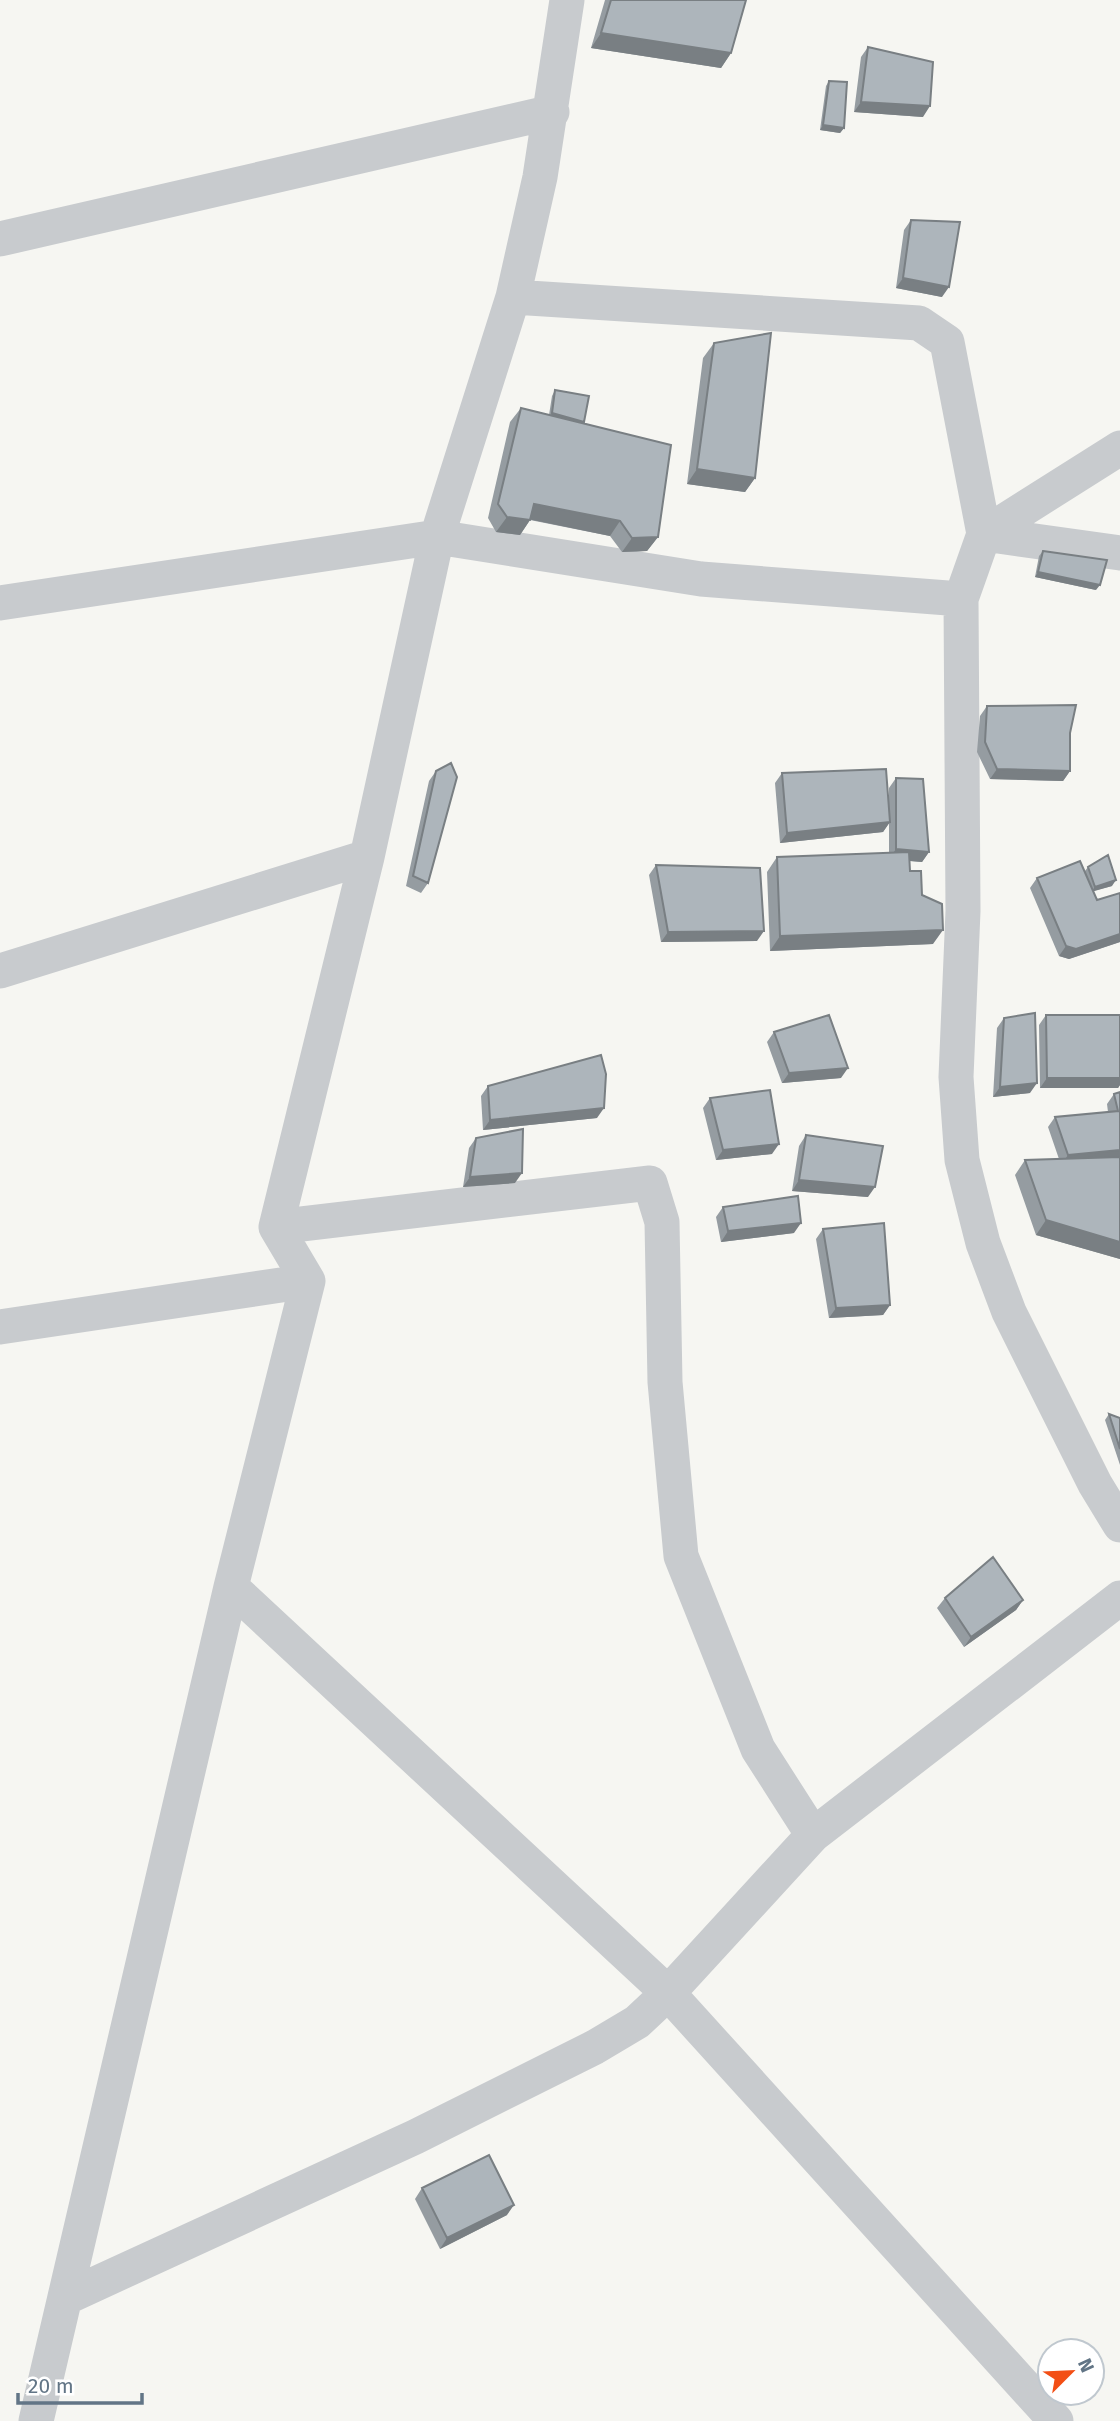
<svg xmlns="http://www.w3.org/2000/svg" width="1120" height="2421" viewBox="0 0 1120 2421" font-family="'Fira Sans',sans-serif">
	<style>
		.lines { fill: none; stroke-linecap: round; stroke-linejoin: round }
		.street { stroke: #c8cbce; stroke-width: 35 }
		.wall { fill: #959ca1 }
		.shaded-wall { fill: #797f83 }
		.building { fill: #adb5bb; stroke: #797f83; stroke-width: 2 }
	</style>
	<rect width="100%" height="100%" fill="#f6f6f2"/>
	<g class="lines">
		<path class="street" d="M0 239 552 112
			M513 297 919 323 947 342 984 534 961 599 963 911 956 1077 962 1160 983 1243 1009 1312 1095 1484 1120 1525
			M984 534 1120 448
			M984 534 1120 553
			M0 603 437 537 701 579 961 599
			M0 971 367 857
			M276 1227 650 1183 662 1222 665 1382 681 1556 758 1749 813 1835
			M0 1327 308 1281
			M231 1587 668 1993 1056 2421
			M65 2298 415 2137 595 2047 637 2022 668 1993 813 1835 1120 1598
			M36 2421 231 1587 308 1281 276 1227 367 857 437 537 513 297 540 177 567 0"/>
	</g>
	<path class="wall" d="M605 0H746L731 53 721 68 591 48Z
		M868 47 923 117 854 112 861 57Z
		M829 81 844 128 840 133 820 130 826 86Z
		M911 220 942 297 896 288 904 230Z
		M714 343 755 478 745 492 687 484 703 358Z
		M555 390 584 422 583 423 658 537 647 551 622 552 610 536 530 520 520 535 496 532 488 518 510 422 521 408 549 415 552 396Z
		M1043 551 1096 590 1035 577 1039 556Z
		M987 706 1070 733V771L1063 781 990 779 977 752 980 716Z
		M436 771 428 883 421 893 406 886 429 781Z
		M782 773 889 807V788L896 778 929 852 922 862 909 861 910 871 922 895 933 944 770 951 767 872 777 857 889 853V823L883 832 780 843 775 783Z
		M656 865 757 941 661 942 649 875Z
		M1088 867 1112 886 1093 891 1097 900 1120 893V942L1069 959 1059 956 1030 888 1037 878 1085 871Z
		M1046 1015H1120V1085L1118 1088H1040L1039 1025Z
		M1004 1018 1030 1093 993 1097 997 1028Z
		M774 1032 841 1078 782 1083 767 1042Z
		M488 1086 597 1118 483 1130 481 1096Z
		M1120 1092V1259L1036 1235 1015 1175 1025 1160 1059 1159 1048 1127 1055 1117 1108 1112 1107 1104 1114 1094Z
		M710 1098 772 1154 716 1160 703 1108Z
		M806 1135 868 1197 792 1191 799 1146Z
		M476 1138 515 1183 463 1187 469 1148Z
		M723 1207 794 1233 721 1242 716 1217Z
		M823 1229 890 1305 883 1315 829 1318 816 1239Z
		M1109 1414 1120 1418V1465L1105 1420Z
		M945 1598 1023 1600 1016 1610 964 1647 937 1608Z
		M422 2188 507 2215 440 2249 415 2199Z"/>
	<path class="shaded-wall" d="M601 33 731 53 721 68 591 48Z
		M861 102 930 106 923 117 854 112Z
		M823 125 844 128 840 133 820 130Z
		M903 278 949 287 942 297 896 288Z
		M552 413 584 422 580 427 549 419Z
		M697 469 755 478 745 492 687 484Z
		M534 504 620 521 610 536 523 518Z
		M507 517 530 520 520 535 496 532Z
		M658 537 647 551 622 552 632 538Z
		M1038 572 1100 585 1096 590 1035 577Z
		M997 769 1070 771 1063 781 990 779Z
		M890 822 883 832 780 843 787 833Z
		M896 849 929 852 922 862 889 859Z
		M1116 880 1112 886 1091 892 1095 887Z
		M943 930 933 944 770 951 780 936Z
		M764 931 757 941 661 942 668 932Z
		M1120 934V942L1069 959 1059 956 1066 946Z
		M848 1068 841 1078 782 1083 789 1073Z
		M1047 1078H1120V1085L1118 1088H1040Z
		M1037 1083 1030 1093 993 1097 1000 1087Z
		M604 1108 597 1118 483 1130 490 1120Z
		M779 1144 772 1154 716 1160 723 1150Z
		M1120 1150V1159L1061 1165 1068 1155Z
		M522 1173 515 1183 463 1187 470 1177Z
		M799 1180 875 1187 868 1197 792 1191Z
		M1046 1220 1120 1242V1259L1036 1235Z
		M801 1223 794 1233 721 1242 728 1231Z
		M890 1305 883 1315 829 1318 836 1308Z
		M1023 1600 1016 1610 964 1647 971 1637Z
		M514 2205 507 2215 440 2249 447 2238Z"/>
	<path class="building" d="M611 0H746L731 53 601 33Z
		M868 47 933 62 930 106 861 102Z
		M829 81 847 82 844 128 823 125Z
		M911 220 960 222 949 287 903 278Z
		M771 333 755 478 697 469 714 343Z
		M555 390 589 396 584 422 552 413Z
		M521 408 671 445 658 537 632 538 620 521 534 504 530 520 507 517 498 504Z
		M1043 551 1107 560 1100 585 1038 572Z
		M1076 705 1070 733V771L997 769 985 742 987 706Z
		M451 763 457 777 428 883 413 876 436 771Z
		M886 769 890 822 787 833 782 773Z
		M896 778 923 779 929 852 896 849Z
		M909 852 910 871H921L922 895 942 904 943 930 780 936 777 857Z
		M1108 855 1116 880 1095 887 1088 867Z
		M1080 861 1097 900 1120 893V934L1076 949 1066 946 1037 878Z
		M656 865 760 868 764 931 668 932Z
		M1035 1013 1037 1083 1000 1087 1004 1018Z
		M829 1015 848 1068 789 1073 774 1032Z
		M1046 1015H1120V1078H1047Z
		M601 1055 606 1074 604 1108 490 1120 488 1086Z
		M770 1090 779 1144 723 1150 710 1098Z
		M1120 1092V1150L1068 1155 1055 1117 1118 1111 1114 1094Z
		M523 1129 522 1173 470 1177 476 1138Z
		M806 1135 883 1146 875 1187 799 1180Z
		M1120 1157V1242L1046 1220 1025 1160Z
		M798 1196 801 1223 728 1231 723 1207Z
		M884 1223 890 1305 836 1308 823 1229Z
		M1109 1414 1120 1418V1449Z
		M993 1557 1023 1600 971 1637 945 1598Z
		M489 2155 514 2205 447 2238 422 2188Z"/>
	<g transform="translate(1071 2372) rotate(66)"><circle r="33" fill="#ffffff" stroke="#c0c8cf" stroke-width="2"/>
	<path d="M0-5L12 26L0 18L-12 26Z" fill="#f34f15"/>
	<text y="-10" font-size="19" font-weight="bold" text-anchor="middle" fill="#627586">N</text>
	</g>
	<path d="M18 2393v10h124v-10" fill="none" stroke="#627586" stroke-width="3.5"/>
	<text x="28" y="2393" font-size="21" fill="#627586" stroke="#ffffff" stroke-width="5" paint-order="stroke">20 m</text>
</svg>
